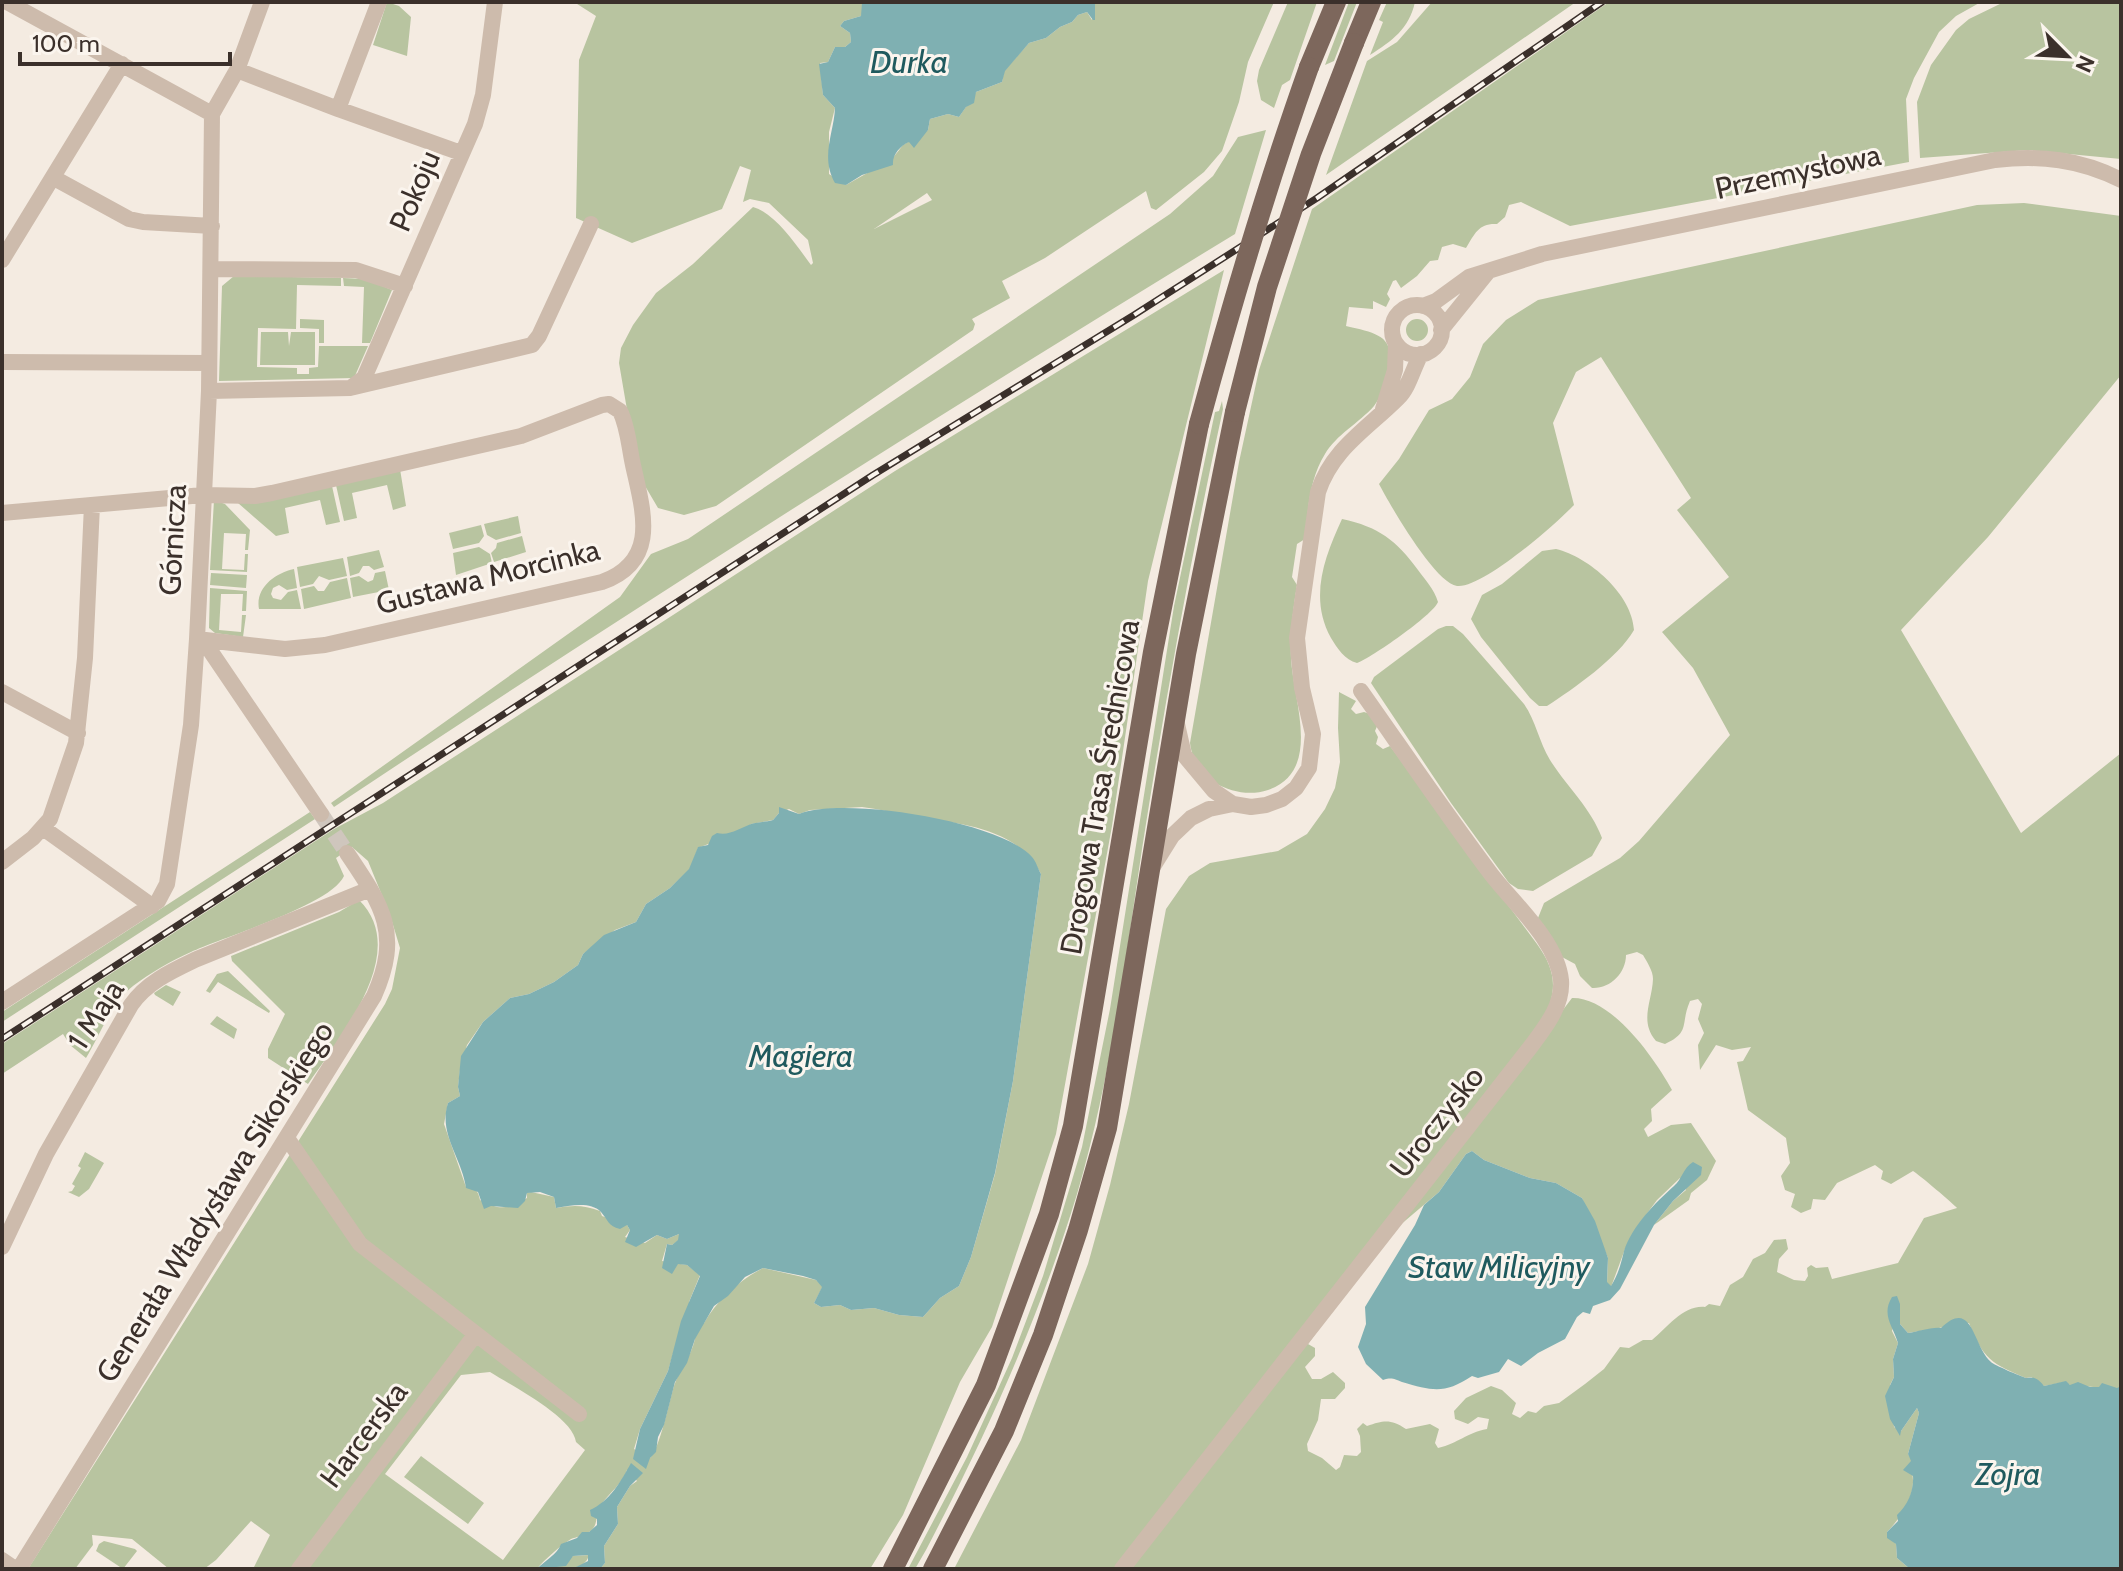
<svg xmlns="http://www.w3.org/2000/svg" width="2123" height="1571" viewBox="0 0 2123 1571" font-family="Cabin,sans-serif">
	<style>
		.green { fill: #b8c4a0; fill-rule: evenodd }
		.water { fill: #7fb0b2 }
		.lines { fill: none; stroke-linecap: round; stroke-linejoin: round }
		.minor-tunnel { stroke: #cfc6bd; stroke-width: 16; stroke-dasharray: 16 8; stroke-linecap: butt }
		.minor { stroke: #cdbbac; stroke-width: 16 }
		.major { stroke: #7d675c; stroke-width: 20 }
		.rail-casing { stroke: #3b302b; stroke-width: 7 }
		.rail { stroke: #fbf5ee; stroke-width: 4; stroke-dasharray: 12; stroke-linecap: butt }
		.major-bridge { stroke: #7d675c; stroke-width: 20 }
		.labels { text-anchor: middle; stroke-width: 6; stroke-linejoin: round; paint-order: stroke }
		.street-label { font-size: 30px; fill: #3b302b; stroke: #fbf5ee }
		.water-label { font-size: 32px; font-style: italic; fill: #1f5a5e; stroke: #fbf5ee }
	</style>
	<rect width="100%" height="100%" fill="#f4ebe1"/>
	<path class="green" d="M387 2 399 6 411 17 407 56 373 45Z
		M574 2H869L861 16 844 21 840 26 850 33 851 42 845 47H835L828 62 820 63 823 95 835 108 829 132V174L846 185 892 159 903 145 928 130 930 119 948 114 959 117 976 92 1002 82 1004 71 1029 43 1046 38 1060 27 1072 22 1078 15 1087 12 1092 20 1095 2H1274L1248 62 1239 102 1222 151 1204 172 1156 210 1151 208 1146 191 1045 258 1002 281 1010 298 972 319 975 324 973 330 716 506 684 515 658 508 638 474 619 363 621 348 633 325 656 293 693 264 753 207C775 213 797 246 811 265L813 263 808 240 769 203 750 199 743 202 751 170 740 166 722 209 632 243 576 218 579 60 596 16ZM927 193 932 200 874 229Z
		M1288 2H1317L1290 80 1282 85 1274 108 1261 100 1257 81 1259 70Z
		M1349 2H1357L1334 61 1325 65Z
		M1387 2H1415C1409 29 1392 41 1370 55L1383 22 1379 20Z
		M1432 2H1576L1326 175 1367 61 1397 42Z
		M1609 2H1981L1956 16 1939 32 1914 78 1906 99 1909 162 1570 226 1521 202 1509 205 1505 217 1497 224C1479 223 1475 233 1466 248L1453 244 1442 247 1438 260 1430 261 1417 276 1401 288 1396 280 1393 281 1387 294 1390 299 1386 307 1373 301V309L1349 307 1346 326C1381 334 1398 337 1386 377 1383 388 1381 397 1374 406 1359 423 1336 435 1325 454 1309 480 1308 510 1305 539L1297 544 1292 577 1297 585C1293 609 1290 633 1291 658 1293 700 1323 771 1268 790 1250 796 1231 792 1215 783 1202 776 1191 757 1190 743L1239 462 1259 370 1312 209Z
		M2004 2H2121V159L2028 150 1920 158 1917 102 1931 65 1956 30 1969 19Z
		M1266 130 1235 234C931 419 630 610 334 807L331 803 620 597 651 554 688 539 1170 214 1213 176 1238 137Z
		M2024 203 2121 216V375L1988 537 1901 630 2021 833 2121 753V1386L2117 1389 2070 1385 2065 1382 2044 1386 2031 1377 2026 1378C1992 1364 1983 1359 1969 1323L1908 1333 1900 1324V1304L1892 1331 1898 1343 1893 1359 1894 1377 1890 1385 1894 1427 1901 1431 1917 1408 1919 1413 1908 1454 1912 1461C1909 1468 1913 1472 1913 1480 1914 1498 1899 1520 1887 1532L1896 1544 1897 1558 1910 1569H954L1021 1440 1088 1264 1110 1185 1129 1104 1166 909 1189 876 1210 863 1278 851 1307 834 1325 809 1335 788 1340 762 1338 728 1339 692 1356 701 1351 709 1356 714 1364 712 1373 715 1378 724 1375 731 1378 737 1376 744 1383 749 1390 746 1537 944C1555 969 1558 988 1545 1016L1308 1344 1315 1348V1356L1305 1367 1312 1379H1321L1333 1372 1345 1383V1388L1335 1399H1321L1318 1420 1307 1444 1308 1451 1322 1458 1336 1470 1340 1467 1344 1455 1357 1456 1361 1452 1360 1436 1357 1429 1363 1423 1367 1426C1384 1420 1391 1419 1406 1429L1430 1424 1439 1429 1435 1443 1438 1448C1459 1443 1466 1433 1487 1429L1489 1419 1478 1417 1468 1424 1455 1419 1454 1411 1466 1398 1491 1386 1502 1390 1516 1403 1512 1414 1520 1418 1528 1411 1536 1413 1544 1406 1559 1403 1585 1384 1604 1369 1620 1347 1629 1348 1643 1340H1652C1668 1327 1683 1305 1705 1307L1709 1304 1720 1306 1730 1285 1743 1277 1753 1259 1765 1253 1774 1240 1786 1239 1788 1249 1779 1259 1777 1272 1794 1280 1805 1281 1808 1276 1807 1268 1811 1265 1816 1268 1828 1267 1832 1279 1898 1263 1924 1218 1957 1208C1955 1205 1917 1173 1913 1171L1891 1184 1881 1179 1883 1171 1875 1165 1837 1183 1825 1200 1813 1199 1811 1209 1801 1213 1791 1207 1795 1194 1785 1190 1781 1176 1790 1163 1786 1138 1748 1110 1737 1062 1743 1061 1751 1047 1732 1050 1716 1045 1700 1070 1698 1045 1704 1033 1698 1019 1702 1004 1698 999 1690 1001C1680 1024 1691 1032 1665 1044L1656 1041C1639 1021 1652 1002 1653 979 1653 971 1647 962 1643 955L1637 952 1626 955C1626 973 1610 989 1592 988L1580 976 1575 964 1562 957 1538 918 1544 903 1620 858 1639 841 1730 735 1693 668 1662 632 1729 577 1677 510 1691 498 1601 357 1576 372 1553 423 1574 505C1556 524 1482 589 1457 586 1435 583 1390 505 1379 484L1399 459 1429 410 1452 399 1470 377 1483 344 1506 320 1538 300 1977 205Z
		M1224 270 1148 581 1112 826 1056 1134 992 1327 960 1382 903 1515 870 1569H600L605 1563 604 1546 618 1524 617 1507 630 1486 637 1481 627 1470C623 1483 609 1493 601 1505 594 1514 600 1525 589 1532 583 1536 576 1537 571 1539 561 1545 544 1560 537 1569H253L270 1535 251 1521 216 1560 204 1569H169L132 1539 92 1535 93 1545 75 1569H28L385 1004 392 989 400 948 390 915 368 861 352 847 336 858 344 876C331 905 223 937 191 952 171 961 150 973 133 986 111 1003 100 1035 86 1058L70 1045 63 1034 2 1074V1044L334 829 383 803 895 471ZM862 807C880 809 898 814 917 817 962 824 1018 828 1041 874L1013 1081 995 1174 971 1257 959 1286 940 1298 923 1317 899 1315 874 1308 851 1310 840 1305 821 1307 814 1303 823 1286 816 1280 763 1268C740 1280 717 1300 704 1323L689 1302 700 1275 687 1265 662 1261 667 1244 672 1245 679 1240V1234L667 1239 657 1235 645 1243 625 1237 630 1230 627 1225 602 1216 600 1211C584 1205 573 1205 556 1208L554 1197 531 1192 527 1193V1198C508 1209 500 1211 480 1200 478 1191 476 1188 466 1187L444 1124 448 1103 460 1096 458 1087 460 1070 467 1045 483 1022 510 998 529 994 554 982 578 965 583 954 615 930 636 922 646 904 670 888 690 869 698 848 744 830 751 824 773 820 779 813 789 809 799 814 810 810ZM679 1333 695 1339C691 1357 679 1370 674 1386 669 1402 660 1448 650 1458L634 1449 640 1429 668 1371ZM490 1372C512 1386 573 1417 576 1442L585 1450 503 1560 385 1474 461 1375Z
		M234 276 341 278V286L297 285 296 329 258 328 257 367 297 368V374H309V368L318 367 319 346H368L354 378 219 381 222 286Z
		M343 278 365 279 392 290 370 343H362L364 287 344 286Z
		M1406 330a11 11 0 1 1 22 0a11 11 0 1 1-22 0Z
		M300 319 324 320V343H319V329L300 328Z
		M261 332H288L289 346 291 332H315V365H260Z
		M1222 401 1223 409C1191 555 1165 702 1142 849 1125 964 1110 1082 1077 1194 1039 1319 986 1435 926 1550L915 1569H908L967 1457 1012 1358 1043 1276 1082 1147 1110 1009 1174 606 1215 412 1219 411Z
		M400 469 406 506 393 510 387 485 352 493 357 518 344 521 336 485Z
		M332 486 340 522 326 525 320 500 285 508 289 533 276 536 238 503Z
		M214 500 225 504 250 530 248 550H245L246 534 224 533 222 569 244 570 245 554H248L247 572 210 570Z
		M518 516 521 533 496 540 487 535 484 524Z
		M1342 519C1379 527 1396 540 1418 570 1426 581 1434 589 1438 602 1433 615 1371 658 1357 663 1345 660 1337 648 1331 638 1309 598 1324 558 1342 519Z
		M481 525 484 536 479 543 453 549 449 533Z
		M522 536 526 552 494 562 491 553 496 548 497 543Z
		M479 547 490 554 492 563 456 575 453 553Z
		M1556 549C1589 557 1632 594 1634 630 1618 658 1573 689 1547 706H1539L1530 698 1481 637 1471 619 1482 595 1502 584 1542 551Z
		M379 550 384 567 374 570 369 566H363L359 573 350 576 347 557Z
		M343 558 347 576 329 580 319 576 313 584 300 587 297 567Z
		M294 569 297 588 287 590 279 585 273 588 271 594 273 598 281 600 288 592 297 590 301 609H259C255 588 275 573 294 569Z
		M385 571 389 590 353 597 350 578 359 576 368 582 373 580 375 573Z
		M211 573 247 575 246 588 210 585Z
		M347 578 351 598 304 609 301 589 314 586 318 591H324L330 582Z
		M210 588 247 591 246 611H242L243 594H221L219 630 241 632 242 615H246L243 637 215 633 209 628Z
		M1446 626H1453L1463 634 1524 704C1536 721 1539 742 1550 760 1567 787 1591 808 1602 838L1592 856 1533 891 1518 889 1509 883 1451 803 1371 683 1374 677 1438 629Z
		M310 812 315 819 2 1022V1012Z
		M359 900C412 952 339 1038 308 1084L268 1058V1049L285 1014 232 961 231 956 339 912Z
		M228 971 270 1011 269 1013 218 982 210 993 206 991 217 974Z
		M166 985 181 992 173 1006 155 995 154 993Z
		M1572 998C1612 997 1655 1059 1672 1090L1651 1109 1652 1121 1644 1129 1648 1137 1671 1125 1691 1123 1716 1161 1707 1180 1691 1193 1689 1200 1654 1225 1673 1201 1686 1190 1680 1178 1657 1200 1637 1227 1625 1249 1611 1287 1607 1283 1608 1258 1582 1198 1556 1183 1530 1178 1484 1160 1472 1151 1466 1154 1439 1192 1399 1226Z
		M217 1016 237 1029 234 1039 210 1024Z
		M85 1152 104 1163 89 1189 79 1197 68 1192 72 1191 75 1186 72 1184 81 1168 78 1166Z
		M421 1456 484 1503 468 1524 404 1477Z
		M104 1541 135 1549 137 1551 123 1569 96 1551 99 1544Z
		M589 1555C585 1571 564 1569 550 1569L573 1556Z"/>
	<path class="water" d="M1095 2V20H1093L1087 12 1078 15 1072 22 1060 27 1046 38 1029 43 1005 71 1002 82 976 92 974 103 966 107 959 117 948 114 930 119 928 130 914 148 909 142C900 146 892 155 893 165L862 175 846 185 835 183C820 157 834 133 835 108L823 95 819 64 828 62 835 47H845L851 42 850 33 840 26 844 21 861 16 862 3Z
		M779 807 799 814C842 796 1001 821 1032 857 1036 861 1038 869 1041 874L1013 1081 995 1173 971 1257 959 1286 940 1298 923 1317 899 1315 874 1308 851 1310 840 1305 821 1307 814 1303 822 1287 816 1280 803 1276 763 1268 745 1277 728 1296 714 1306 695 1339 687 1363 675 1382 664 1425 658 1437 656 1452 650 1458 646 1469 633 1459 640 1429 668 1371 681 1321 700 1276 687 1265 678 1264 672 1274 662 1268 667 1244 672 1245 678 1240 679 1234 667 1239 657 1235 636 1247 625 1242 630 1230 627 1225 620 1229C608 1226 608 1220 601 1212 590 1201 570 1206 556 1208L554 1197 540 1192 527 1193 525 1201 518 1208 491 1206 484 1209 478 1192 466 1188C462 1158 438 1134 448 1103L460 1096 458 1087 461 1056 483 1022 510 998 529 994 554 982 578 965 583 954 604 935 636 922 646 904 670 888 689 869 698 847 708 845 712 836 717 833C730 836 740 828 751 824 757 822 766 822 773 820L779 813Z
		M1472 1151 1484 1160 1530 1178 1556 1183 1582 1198 1595 1221 1608 1258 1607 1282 1611 1286C1618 1275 1621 1264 1624 1251 1632 1226 1655 1203 1674 1186 1682 1179 1683 1168 1693 1162L1702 1167 1701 1175 1673 1201 1654 1225 1620 1289 1610 1300 1593 1306 1590 1314 1583 1312 1577 1317 1565 1339 1538 1353 1521 1366 1508 1359 1499 1372 1478 1378 1472 1376C1445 1394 1433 1391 1402 1382 1394 1379 1392 1377 1383 1380L1366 1364 1358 1347 1366 1324 1365 1307 1415 1225 1424 1205 1439 1192 1466 1154Z
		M1897 1296 1900 1304V1324L1908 1333C1918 1332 1930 1327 1941 1328 1973 1297 1973 1347 1991 1362 1994 1365 2020 1376 2026 1378 2035 1376 2039 1380 2044 1386L2066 1381 2070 1385 2078 1382 2090 1387H2099L2102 1383 2117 1388 2121 1386V1569H1910L1897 1558 1896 1544 1887 1538V1532L1898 1521 1897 1515C1908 1505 1914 1490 1913 1476L1903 1470 1911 1461 1908 1454 1919 1413 1917 1408 1901 1431 1900 1436 1890 1419 1885 1396 1894 1377 1893 1359 1898 1343C1893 1326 1881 1315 1892 1297Z
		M631 1463 643 1473 630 1486 617 1507 618 1524 604 1546 605 1563 600 1569H572L588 1561V1555L573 1556 566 1566 537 1569C544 1561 558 1554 561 1544L577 1538 582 1532H589L597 1525V1519L591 1516 590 1510C610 1501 621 1481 631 1463Z"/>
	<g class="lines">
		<path class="minor-tunnel" d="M321 814 347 853"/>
		<path class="minor" d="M7 2 212 114
			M237 70 338 109 461 153
			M338 109 379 2
			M54 178 129 219 143 222 212 226
			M2 260 122 64
			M212 269 356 270 405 286
			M1392 330a25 25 0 1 1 50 0a25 25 0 1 1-50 0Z
			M1423 306 1436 301 1469 277 1542 254 1995 160C2040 155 2080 159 2121 180
			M1441 330 1487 273
			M2 362 209 363
			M352 387 364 378 475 124 483 95 495 2
			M209 391 350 388 532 345 539 336 591 224
			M1383 409 1395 370 1396 344
			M2 513 203 495 255 496 272 493 521 436 602 405 609 404 620 411C628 427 629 447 633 465 643 511 660 561 602 582L325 645 285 649 197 639
			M197 639 207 646 321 814
			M2 692 78 733
			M1177 724 1184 755 1214 791 1233 804
			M43 828 152 906
			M2 862 33 838 50 819 76 743 85 658 92 505
			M1152 868 1172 836 1191 818 1209 809 1233 804 1251 807 1266 805 1282 799 1296 788 1309 768 1313 734 1302 688 1297 638 1318 492C1332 449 1367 429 1398 398 1409 388 1413 368 1421 354
			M2 1002 158 901 167 884 191 725 197 639 209 391 212 114 237 70 262 2
			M287 1138 360 1244 579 1414
			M2 1247 46 1154 131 1005C147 982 172 971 197 959L370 889
			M2 1560 15 1569
			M19 1569 374 996C402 933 382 905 347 853
			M299 1569 475 1335
			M1122 1569 1532 1045C1546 1026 1563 1005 1561 980 1557 941 1514 904 1491 874 1446 814 1404 752 1361 691"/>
		<path class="major" d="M1354 43 1371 2
			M1309 67 1336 2
			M893 1569 986 1385 1049 1214 1073 1126 1153 652 1199 424
			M933 1569 1004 1431 1043 1335 1078 1230 1107 1128 1186 654 1235 412"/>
		<g class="rail-casing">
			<path id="rail" d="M2 1039 873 475 1134 315 1317 198 1602 2"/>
		</g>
		<use href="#rail" class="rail"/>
		<path class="major-bridge" d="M1235 412 1267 287 1311 154 1354 43
			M1199 424C1232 303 1267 185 1309 67"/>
	</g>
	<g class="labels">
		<g class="street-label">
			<text transform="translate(1798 172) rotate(-12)" y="10">Przemysłowa</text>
			<text transform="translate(415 191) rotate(-67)" y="10">Pokoju</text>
			<text transform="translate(173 540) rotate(-87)" y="10">Górnicza</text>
			<text transform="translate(488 577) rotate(-14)" y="10">Gustawa Morcinka</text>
			<text transform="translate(1100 787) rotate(-80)" y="10">Drogowa Trasa Średnicowa</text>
			<text transform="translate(96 1015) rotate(-57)" y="10">1 Maja</text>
			<text transform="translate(1437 1122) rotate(-52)" y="10">Uroczysko</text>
			<text transform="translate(215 1202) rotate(-58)" y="10">Generała Władysława Sikorskiego</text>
			<text transform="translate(364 1435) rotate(-53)" y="10">Harcerska</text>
		</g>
		<g class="water-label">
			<text x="909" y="73">Durka</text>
			<text x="801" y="1067">Magiera</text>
			<text x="1499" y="1278">Staw Milicyjny</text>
			<text x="2008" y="1485">Zojra</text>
		</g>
	</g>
	<rect width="2123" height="1571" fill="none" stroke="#3b302b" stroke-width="8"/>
	<g transform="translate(2067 56) rotate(114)" stroke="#fbf5ee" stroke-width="6" paint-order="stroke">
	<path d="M0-6L14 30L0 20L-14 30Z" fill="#3b302b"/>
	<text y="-12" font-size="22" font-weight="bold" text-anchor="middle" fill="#3b302b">N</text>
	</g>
	<path d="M20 52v12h210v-12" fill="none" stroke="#3b302b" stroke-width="4"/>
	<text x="32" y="52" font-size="24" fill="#3b302b" stroke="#fbf5ee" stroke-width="6" paint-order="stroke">100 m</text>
</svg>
